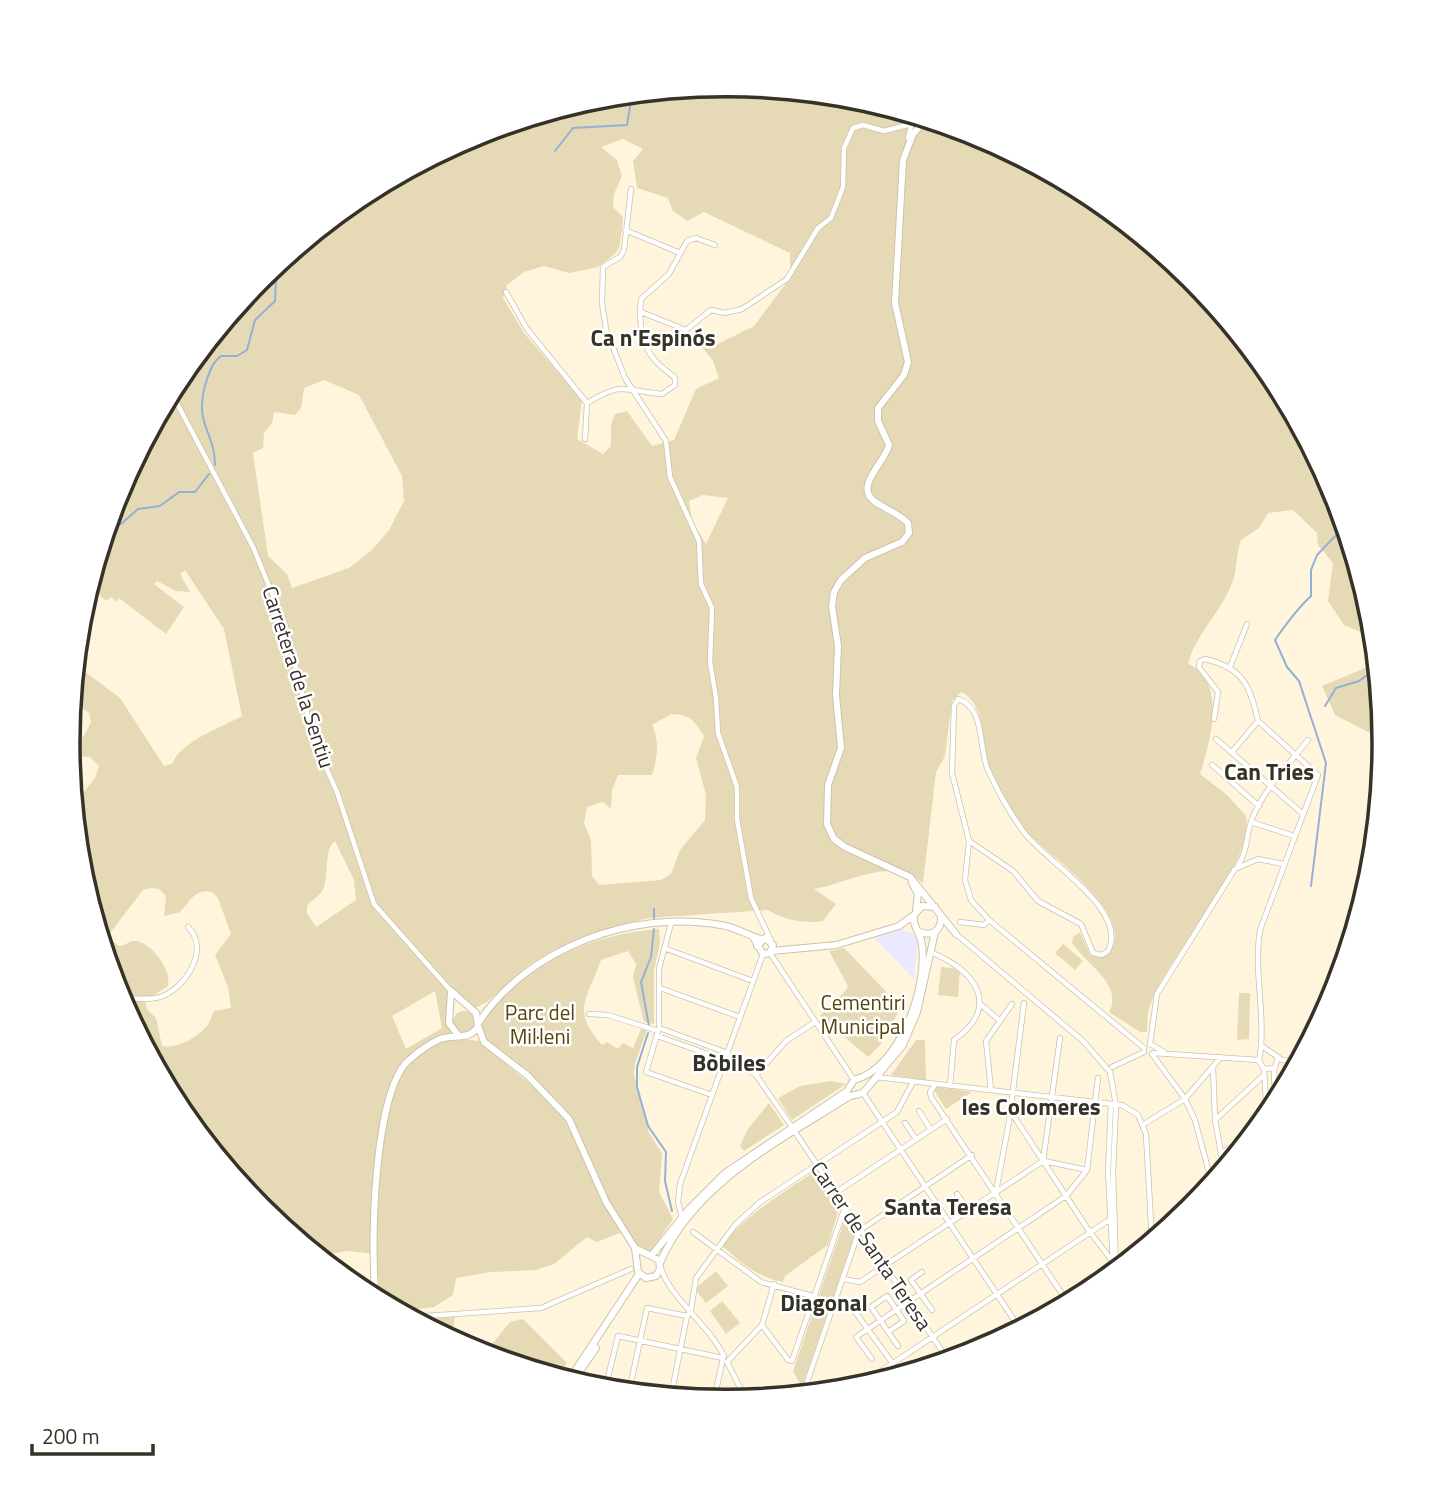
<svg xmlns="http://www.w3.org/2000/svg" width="1453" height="1486" viewBox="0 0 1453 1486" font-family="'Titillium Web',sans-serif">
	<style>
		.commercial { fill: #ebe8ff }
		.green { fill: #e6d9b5; fill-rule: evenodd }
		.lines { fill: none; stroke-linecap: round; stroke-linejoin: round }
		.stream { stroke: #95b0d5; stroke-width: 2 }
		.street-casing { stroke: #cbc3ab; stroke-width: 6 }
		.secondary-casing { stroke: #cbc3ab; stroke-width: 8 }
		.street { stroke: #fff; stroke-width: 4.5 }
		.secondary { stroke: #fff; stroke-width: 6 }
		.labels { text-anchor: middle; stroke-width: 5; stroke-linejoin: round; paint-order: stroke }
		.street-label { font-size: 21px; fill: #353228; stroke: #fff }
		.park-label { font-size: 21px; fill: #55440c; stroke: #fff }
		.neighbourhood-label { font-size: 23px; font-weight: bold; fill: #353228; stroke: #fff }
		.rim { fill: none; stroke: #353228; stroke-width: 3.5 }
	</style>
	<rect width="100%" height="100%" fill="#fef5dc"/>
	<path class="commercial" d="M901 930 913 933 918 942 914 979 874 938Z"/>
	<path class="green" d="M727 85 855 97 979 135 1093 196 1192 278 1274 378 1335 491 1340 522 1343 520 1361 578 1357 583 1364 587 1372 615 1374 638 1344 625 1328 601 1333 563 1318 545 1317 533 1293 510 1268 513 1259 528 1241 540C1235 556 1238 572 1230 588 1219 614 1194 637 1188 664 1228 681 1210 743 1200 774L1227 795 1246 816C1254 869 1168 952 1150 1006 1146 1015 1148 1023 1147 1032H1140L1109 1012C1124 985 1086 964 1072 943L1073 937 1080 932 1090 955 1106 956C1145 920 1047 854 1026 831 1012 816 995 785 988 766 982 744 986 703 961 692L952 701 945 756 936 772 923 883C890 856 852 882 814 889L836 904 823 921C806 924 783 920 768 910L648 918 592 933 553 950 530 964 487 1002 475 1008 451 989 448 1009 453 1037 478 1041 548 1099 566 1122 620 1233 597 1242 587 1237 554 1264 536 1270 491 1272 456 1278 453 1295 434 1307 400 1311 381 1301 376 1254 346 1251 332 1254 330 1265 261 1208 179 1108 118 995 81 871 74 805 95 778 99 766 90 757 70 756 86 732 91 722 89 713 72 701 76 665 120 698 164 766 172 764C182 740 221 728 242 716L224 629 185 570 180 574 190 592 176 591 157 581 154 584 184 607 166 634 119 598 116 602 111 597 106 601 92 588 87 595 119 491 179 377 261 277 361 195 475 135 598 97ZM623 139 643 149 633 161 637 188 668 198 673 211 687 221 704 212 790 253V278L754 326 716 345 702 330 692 334 713 361 719 378 696 389 674 440 652 446 627 411 615 414 611 425V446L603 454 577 439 582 400 524 333 503 298 507 285 524 272 544 266 569 273 598 267 615 254 620 245 623 217 613 207 614 194 622 176 617 160 601 147ZM324 380 359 395 402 476 404 501 389 530 372 550 349 568 292 588 287 574 268 556 253 453 263 448 264 433 272 423 274 412 295 415 301 408 304 388ZM703 495 728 498 706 544 692 521 689 501ZM671 714C692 715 693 720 704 736L696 758 706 795 705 820 680 850 671 874 661 880 599 885 592 876 591 840 584 823 587 807 603 802 611 809 612 790 618 775H652C657 759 660 741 652 725ZM335 841 354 880 356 900 316 927 307 913V906C314 897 322 896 325 884 328 871 325 848 335 841ZM151 888 159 889 166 896 164 916 180 912C190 901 196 888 212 892L218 898 231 934 215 955 228 987 231 1008 214 1011C211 1016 211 1022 207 1026 196 1038 178 1049 162 1046L156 1018 147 1009 145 1001 168 986C172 970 151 941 134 941 129 941 125 946 119 946L112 941 110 933 143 890ZM435 991 442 1028 406 1049 392 1016Z
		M1377 663 1385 743 1383 759 1380 738 1335 715 1322 686Z
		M659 929 660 943 654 971V1024L644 1022 633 977 636 964 628 951 601 960C588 998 570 1009 602 1045L607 1042 618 1049 623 1043 633 1048 641 1029 647 1030 635 1063 634 1075 649 1133 662 1153 659 1192 673 1219 653 1249 648 1252C613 1238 589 1145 568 1113 546 1081 500 1066 481 1032 482 1013 494 1005 507 993 549 954 602 933 659 929Z
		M1063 944 1083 961 1075 970 1055 953Z
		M844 948 901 1007 881 1044 868 1057 820 1016C828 1005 844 996 848 986L829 951Z
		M941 967 960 969 958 997 938 995Z
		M1239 993H1250L1249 1039 1237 1040Z
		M453 1022a11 11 0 1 1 22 0a11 11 0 1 1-22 0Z
		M916 1040H925L926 1080 891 1075Z
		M832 1081 846 1084 792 1120 778 1098 800 1086Z
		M938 1087 972 1092 946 1109 934 1090Z
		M769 1103 784 1125 744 1151 740 1146 748 1129Z
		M811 1174 817 1177 839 1209 828 1245 785 1276 783 1282C755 1277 739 1260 721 1245 747 1215 779 1195 811 1174Z
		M846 1216 856 1231 802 1387 793 1371Z
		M716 1271 728 1286 706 1303 695 1289Z
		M722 1301 740 1323 726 1334 710 1311Z
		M455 1317 451 1339 427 1326 425 1319Z
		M523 1319 567 1363 558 1376 484 1354 510 1322Z"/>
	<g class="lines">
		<path class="stream" d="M555 151 573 128 627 125 631 100 639 93
			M215 465C215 430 192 425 207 379 211 369 212 363 221 356H237L247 350 255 320 275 301 276 276 289 268 293 252
			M109 523 121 524 138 509 160 506 179 492H195L209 474
			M1325 706 1336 688 1359 681 1377 668
			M1311 886 1326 763 1299 681 1287 667 1275 640C1286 624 1297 609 1311 596V570L1317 555 1340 531 1321 494V485L1329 481
			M654 909V919
			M649 1026 641 982 651 957 654 929
			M648 1033 637 1067V1087L648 1126 666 1152 665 1181 672 1211"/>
		<g class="street-casing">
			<path id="street" d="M908 138 912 123
				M631 189 624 250 620 257 603 267 602 303 606 329 625 378 666 441 670 477 699 541 701 584 712 608 710 662 716 698 718 733 737 787V819L751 898 771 941
				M625 230 680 253
				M506 292 527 329 587 403 585 439
				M641 312 686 330 711 310 725 313 742 309 787 279 818 228 831 218 843 187 844 148 853 128 863 125 884 131 923 121
				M171 392 253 547 286 627 313 738 337 792 374 904 451 991
				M587 403C626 380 622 391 662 394L675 385V378C669 372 660 367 654 359 640 343 639 319 641 299L669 274 687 241 696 238 715 245
				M1230 667 1247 624
				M1214 719 1218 692 1199 667 1200 661 1205 659C1243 668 1250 685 1258 721
				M1258 721 1318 775 1260 930C1253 973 1267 1019 1259 1061L1264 1069 1267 1117
				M1216 739 1303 814
				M1232 752 1258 721
				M1212 765 1259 806
				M1251 822 1294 836
				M969 841 1013 871 1038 901 1081 924 1093 953 1102 955 1108 951C1130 909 1043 860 1023 831 1010 813 997 790 988 770 978 748 986 708 958 699L954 706 952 773 969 841 965 880 971 900 989 920 1144 1048
				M1238 866C1249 847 1245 837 1252 819 1264 789 1288 765 1308 740
				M960 922 984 925 989 920
				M671 923 659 969V1028L646 1072 712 1095
				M956 934 1083 1041 1110 1072 1116 1105 1113 1173 1116 1270
				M664 948 753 981
				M930 952C974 969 1003 1006 954 1040L950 1086
				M770 953 854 1080
				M660 988 740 1017
				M120 998C133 998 151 1001 163 996 187 986 210 948 188 927
				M979 1003 999 1020
				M589 1014 608 1015 658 1031
				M659 1028 728 1053
				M657 1036 725 1060
				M1150 1044 1157 994 1235 869 1258 859 1283 864
				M1150 1044 1164 1052
				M1262 1046 1282 1060 1299 1062
				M1154 1053 1259 1060
				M1152 1054 1185 1099 1195 1120 1212 1184
				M726 1056 756 1075 792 1127
				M1112 1067 1144 1052
				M1213 1067 1215 1120 1224 1169
				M1274 1068 1275 1107
				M1264 1069 1275 1068 1278 1057
				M756 1075 786 1041 815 1022
				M876 1077 1122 1105 1138 1115 1146 1134 1152 1241
				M935 1085 930 1092 931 1097 1068 1303
				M991 1090 986 1041 1012 1004
				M863 1093 1020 1329
				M1111 1104 1108 1172 1113 1263
				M919 1111 931 1130
				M1011 1112 1087 1228 1113 1262
				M1215 1120 1264 1075
				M905 1123 916 1139
				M1144 1124 1185 1099 1221 1057
				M795 1132 948 1360
				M1221 1154 1256 1131
				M1043 1161 1060 1038
				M1044 1161 1087 1170
				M996 1191 1009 1122 1024 1003
				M835 1193 947 1119
				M957 1194 968 1210
				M682 1218 678 1202 680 1184 763 954
				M693 1232 761 1282 816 1297
				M661 1268C670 1298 708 1324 724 1356
				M922 1272 911 1280 932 1310
				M843 1279 860 1282 1043 1161
				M1105 1280 1112 1262
				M836 1298 848 1302 901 1375
				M691 1310 696 1278 735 1225 759 1203 897 1112 913 1082
				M411 1317 541 1308 631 1269
				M762 1325 788 1360 792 1361 845 1207
				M1021 1329 1098 1279 1105 1280
				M888 1332 904 1321 887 1296 871 1307 898 1346
				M872 1359 856 1337 1066 1196 1087 1170 1098 1078
				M727 1362 762 1325 774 1284
				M727 1362 746 1399
				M605 1389 618 1336 723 1358
				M854 1389 1115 1216
				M629 1392 647 1308 687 1316
				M806 1393V1385L859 1231 972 1155
				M671 1396 687 1316 691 1310
				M714 1400 723 1358"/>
		</g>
		<g class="secondary-casing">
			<path id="secondary" d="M927 119 913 134 903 160 895 303 908 362 904 375 878 408V421L889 445C886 461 854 486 874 501 885 509 898 513 908 523L909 533 902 542 865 558 841 580 834 592 832 606 838 646 836 695 841 748 828 785 827 824 834 839 845 847 910 877 956 934
				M912 883 918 894 916 910
				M918 931C931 938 942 931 941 916
				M753 937 763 954 770 953 773 945 765 938 757 946
				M772 951 836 945 899 926 914 915
				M451 991 449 1023 458 1035
				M479 1022C528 948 633 909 721 925 735 927 747 935 761 939
				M478 1026 484 1042 527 1075 569 1119 606 1202 635 1248 638 1272 646 1278 656 1276 660 1269 659 1260 635 1248
				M652 1255 690 1208 725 1173 847 1091 854 1080C899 1069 928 988 922 945 921 933 912 927 914 915L922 906 935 907
				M660 1263C693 1184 781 1140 850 1096L863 1093 903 1045 917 1012 935 932
				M376 1298C370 1251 373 1091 409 1060 418 1052 429 1044 440 1039 454 1034 470 1041 478 1026L476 1013 451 991
				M580 1371 596 1348
				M569 1380 639 1274"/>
		</g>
		<use href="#street" class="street"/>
		<use href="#secondary" class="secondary"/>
	</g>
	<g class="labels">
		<g class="street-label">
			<text transform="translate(298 677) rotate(72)" y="7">Carretera de la Sentiu</text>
			<text transform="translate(871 1246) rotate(56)" y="7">Carrer de Santa Teresa</text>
		</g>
		<g class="park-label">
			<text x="863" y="1010">Cementiri<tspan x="863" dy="24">Municipal</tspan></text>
			<text x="540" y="1020">Parc del<tspan x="540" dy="24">Mil·leni</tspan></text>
		</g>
		<g class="neighbourhood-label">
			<text x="653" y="346">Ca n'Espinós</text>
			<text x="1269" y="780">Can Tries</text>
			<text x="729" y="1071">Bòbiles</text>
			<text x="1031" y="1115">les Colomeres</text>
			<text x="948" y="1215">Santa Teresa</text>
			<text x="824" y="1311">Diagonal</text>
		</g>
	</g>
	<path d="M0 0H1453V1486H0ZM80 743a646 646 0 1 1 1292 0a646 646 0 1 1-1292 0Z" fill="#fff" fill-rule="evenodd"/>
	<path class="rim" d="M80 743a646 646 0 1 1 1292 0a646 646 0 1 1-1292 0Z"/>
	<path d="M32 1444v10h121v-10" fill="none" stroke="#353228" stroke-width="3.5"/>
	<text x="42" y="1444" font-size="21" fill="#353228" stroke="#ffffff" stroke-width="5" paint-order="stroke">200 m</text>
</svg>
